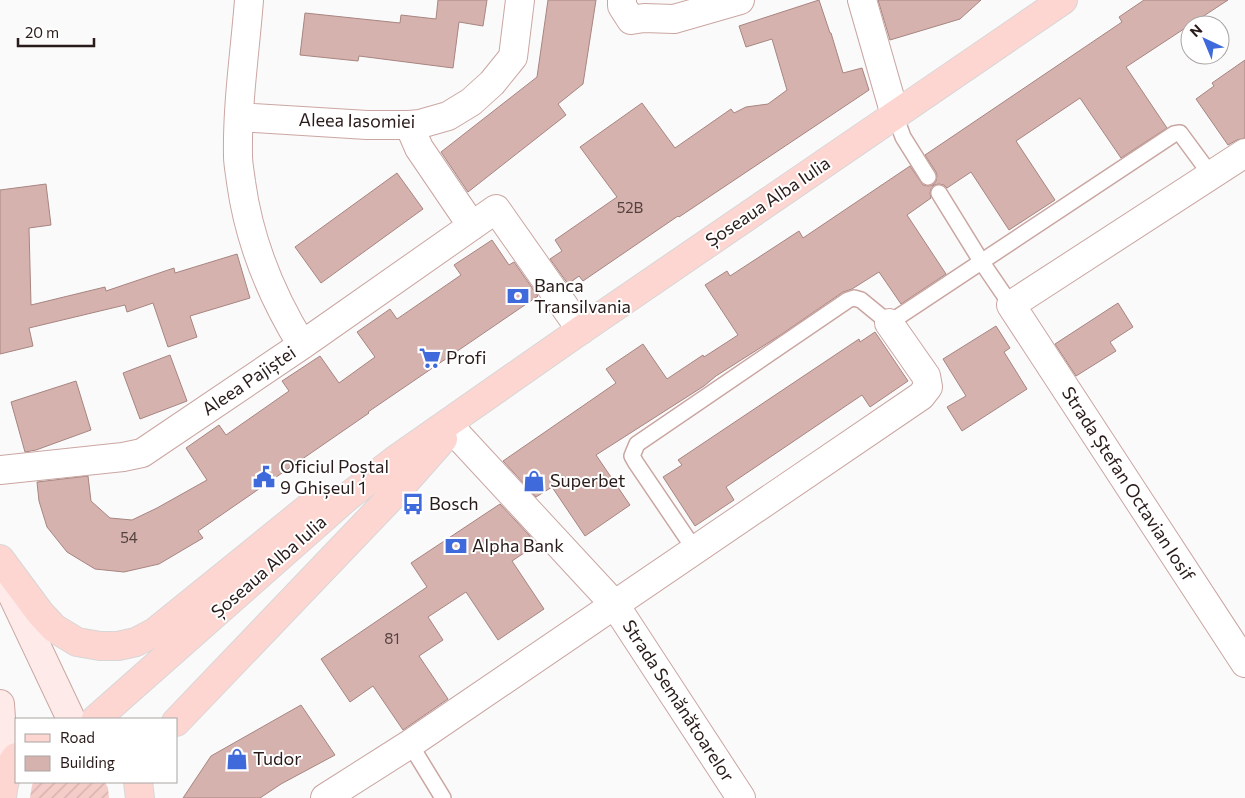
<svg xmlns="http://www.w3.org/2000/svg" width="1245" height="798" viewBox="0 0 1245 798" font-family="Commissioner,sans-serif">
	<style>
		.garden { fill: url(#garden-furrows) }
		.building { fill: #d6b2ae; stroke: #a78581 }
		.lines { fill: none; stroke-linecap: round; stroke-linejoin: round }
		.lane-casing { stroke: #caa6a2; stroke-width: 18 }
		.street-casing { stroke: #caa6a2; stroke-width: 30 }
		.secondary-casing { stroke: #caa6a2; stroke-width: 30 }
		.primary-casing { stroke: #d8d6d6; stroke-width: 30 }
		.lane { stroke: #fff; stroke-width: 15 }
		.street { stroke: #fff; stroke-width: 28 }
		.secondary { stroke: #feeae8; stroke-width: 28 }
		.primary { stroke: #fdd6d1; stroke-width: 28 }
		.labels { text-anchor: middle; stroke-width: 4; stroke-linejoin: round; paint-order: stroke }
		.number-label { font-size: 15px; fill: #54413e }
		.street-label { font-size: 18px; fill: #281b19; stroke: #fff }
		.poi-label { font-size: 18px; fill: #281b19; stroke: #fff; text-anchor: start }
	</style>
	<defs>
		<pattern id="garden-furrows" width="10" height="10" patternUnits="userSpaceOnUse" patternTransform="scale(1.25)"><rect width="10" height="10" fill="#f4ccc8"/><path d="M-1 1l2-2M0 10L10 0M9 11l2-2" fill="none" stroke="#d1afab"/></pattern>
	</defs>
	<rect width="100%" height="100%" fill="#fafafa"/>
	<path class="garden" d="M34 782H105L108 788 109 798H30L32 785Z"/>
	<path class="building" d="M438 0H487L483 26 459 22 453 68 359 56 358 61 300 55 305 13 400 23 401 15 436 19Z
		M548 0H596L583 84 558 104 566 115 468 192 441 152 537 77Z
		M819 0 830 33H831L843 73 862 68 869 90 679 217 678 216 583 281 579 276 568 284 550 259 562 251 555 240 617 197 580 147 642 103 675 148 731 109 734 113 746 107 768 104 787 90 772 39 746 47 739 26Z
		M878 0H981L960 19 890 40Z
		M1144 0H1228L1126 67 1167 128 1121 158 1080 98 1016 141 1055 200 1009 230 971 172 947 188 944 185 939 184 934 185 931 189 930 193 931 198 907 215 946 274 901 304 879 272 852 289 843 292 782 334 716 376 704 386 596 455 630 505 585 536 552 487 536 497 503 461 616 383 606 369 643 344 667 379 703 355 704 357 738 335 705 285 727 271 730 276 799 231 803 238 910 166 923 185 928 186 933 185 936 181 937 176 936 172 925 155 1122 22 1119 17Z
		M1245 60V138L1237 140 1228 145 1196 99 1214 86 1212 83Z
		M397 173 423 209 321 283 295 247Z
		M46 184 51 225 29 228 31 305 105 287 106 291 174 268 175 273 237 254 250 298 190 316 197 337 168 347 153 303 127 312 125 305 29 328 33 346 0 354V190Z
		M492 240 509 265 514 262 538 296 368 412 369 413 198 531 203 538 159 564 124 572 95 569 67 552 47 527 39 501 37 482 88 476 91 501 110 518 132 520 157 508 207 480 186 448 219 425 226 435 289 391 282 381 320 356 339 383 375 357 357 332 390 309 397 319 461 275 454 265Z
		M1118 303 1133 327 1110 342 1116 351 1076 376 1055 344Z
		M996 326 1010 348 1004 352 1027 389 962 431 947 407 966 396 943 359Z
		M875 332 908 381 870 407 862 395 726 487 734 500 695 526 663 477 682 465 678 460 859 339 860 342Z
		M170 355 187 401 140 419 123 373Z
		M76 381 91 430 36 450 25 452 11 402Z
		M500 504 529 535 536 545 512 561 544 609 498 640 466 592 428 617 443 640 419 656 448 699 403 730 373 686 350 702 321 659 427 587 411 563Z
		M301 705 335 755 281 784 260 798H183L211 756Z"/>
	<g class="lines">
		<g class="lane-casing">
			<path id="lane" d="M895 115 903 137 928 177
				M939 193 981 261 1011 305
				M695 550 636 463 632 456 637 444 848 300 854 298 861 300 889 323 1174 134 1180 133 1211 175
				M410 744 443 798"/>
		</g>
		<g class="street-casing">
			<path id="street" d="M249 0C245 52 237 104 238 156 238 164 240 173 241 182 249 240 271 295 302 345
				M622 0V6L631 20 644 18 674 19 740 0
				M862 0 895 115
				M239 117 367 125H409L420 124 448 116 471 102 492 83 513 57 520 0
				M409 125 419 148 472 226
				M1245 153 1011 305 1245 663
				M452 429 615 605 741 798
				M0 470 123 457 142 453 302 345 496 209 581 330
				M325 798 410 744 921 396 928 387 926 376 889 323"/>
		</g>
		<g class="secondary-casing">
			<path id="secondary" d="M0 569 71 719
				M0 704 5 776"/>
		</g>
		<g class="primary-casing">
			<path id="primary" d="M0 559 40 613 54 628 77 642 100 646H118L136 642 155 632 318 500
				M96 719 346 498 395 460 581 330 1063 0
				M176 722 397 491 443 439
				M138 782 140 798
				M2 798C3 783 7 769 16 757"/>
		</g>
		<use href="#lane" class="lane"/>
		<use href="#street" class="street"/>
		<use href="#secondary" class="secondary"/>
		<use href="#primary" class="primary"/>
	</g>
	<defs>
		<g id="bank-bare" transform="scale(1.725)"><path d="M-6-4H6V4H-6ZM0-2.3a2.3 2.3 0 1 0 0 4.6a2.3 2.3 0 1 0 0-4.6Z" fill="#3e6adb" stroke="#fff" stroke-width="2.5" paint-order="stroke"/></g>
		<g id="supermarket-bare" transform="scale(1.725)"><path d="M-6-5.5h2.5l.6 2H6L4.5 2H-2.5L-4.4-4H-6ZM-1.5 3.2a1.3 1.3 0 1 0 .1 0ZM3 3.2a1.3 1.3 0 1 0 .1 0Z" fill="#3e6adb" stroke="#fff" stroke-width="2.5" paint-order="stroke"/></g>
		<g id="civic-bare" transform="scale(1.725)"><path d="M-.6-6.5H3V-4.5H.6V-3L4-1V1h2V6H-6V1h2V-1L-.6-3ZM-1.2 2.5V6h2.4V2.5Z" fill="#3e6adb" stroke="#fff" stroke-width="2.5" paint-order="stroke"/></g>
		<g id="shop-bare" transform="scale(1.725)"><path d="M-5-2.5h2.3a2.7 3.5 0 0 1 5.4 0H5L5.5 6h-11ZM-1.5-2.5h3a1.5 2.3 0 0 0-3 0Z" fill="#3e6adb" stroke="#fff" stroke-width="2.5" paint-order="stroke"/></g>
		<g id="bus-bare" transform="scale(1.725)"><path d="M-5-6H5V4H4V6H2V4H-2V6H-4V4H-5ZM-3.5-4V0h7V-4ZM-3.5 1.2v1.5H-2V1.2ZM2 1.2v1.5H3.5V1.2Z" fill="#3e6adb" stroke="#fff" stroke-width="2.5" paint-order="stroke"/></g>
	</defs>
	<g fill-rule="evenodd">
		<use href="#bank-bare" x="518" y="296"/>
		<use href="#supermarket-bare" x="430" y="358"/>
		<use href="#civic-bare" x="264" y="477"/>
		<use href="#shop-bare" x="534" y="481"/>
		<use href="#bus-bare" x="413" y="504"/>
		<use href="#bank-bare" x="456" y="546"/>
		<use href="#shop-bare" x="237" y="759"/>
	</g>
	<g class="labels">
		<g class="number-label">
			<text x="630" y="213">52B</text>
			<text x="129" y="543">54</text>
			<text x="392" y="644">81</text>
		</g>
		<g class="street-label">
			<text transform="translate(357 121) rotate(1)" y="6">Aleea Iasomiei</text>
			<text transform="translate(768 202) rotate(-34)" y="6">Șoseaua Alba Iulia</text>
			<text transform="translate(249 381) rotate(-34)" y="6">Aleea Pajiștei</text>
			<text transform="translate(1128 484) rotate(57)" y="6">Strada Ștefan Octavian Iosif</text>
			<text transform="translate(269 567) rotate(-41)" y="6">Șoseaua Alba Iulia</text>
			<text transform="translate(678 701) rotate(57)" y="6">Strada Semănătoarelor</text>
		</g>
		<g class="poi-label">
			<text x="534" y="292">Banca<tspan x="534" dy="21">Transilvania</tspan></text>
			<text x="446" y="364">Profi</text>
			<text x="280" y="473">Oficiul Poștal<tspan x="280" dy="21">9 Ghișeul 1</tspan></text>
			<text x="550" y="487">Superbet</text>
			<text x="429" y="510">Bosch</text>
			<text x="472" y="552">Alpha Bank</text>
			<text x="253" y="765">Tudor</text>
		</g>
	</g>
	<rect x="15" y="718" width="162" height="65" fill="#ffffff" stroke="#a9a4a3"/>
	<rect x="25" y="734" width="25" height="8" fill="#fdd6d1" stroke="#a9a4a3"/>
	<text x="60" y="743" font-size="15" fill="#281b19">Road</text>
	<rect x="25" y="756" width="25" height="15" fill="#d6b2ae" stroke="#a9a4a3"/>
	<text x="60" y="768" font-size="15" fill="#281b19">Building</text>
	<g transform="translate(1205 40) rotate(316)"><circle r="24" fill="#ffffff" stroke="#a9a4a3"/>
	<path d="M0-4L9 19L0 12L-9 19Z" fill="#3e6adb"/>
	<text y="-8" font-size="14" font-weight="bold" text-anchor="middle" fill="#281b19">N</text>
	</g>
	<path d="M18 38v8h76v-8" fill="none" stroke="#281b19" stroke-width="2.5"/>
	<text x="25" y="38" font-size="15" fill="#281b19" stroke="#ffffff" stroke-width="4" paint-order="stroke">20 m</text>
</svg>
